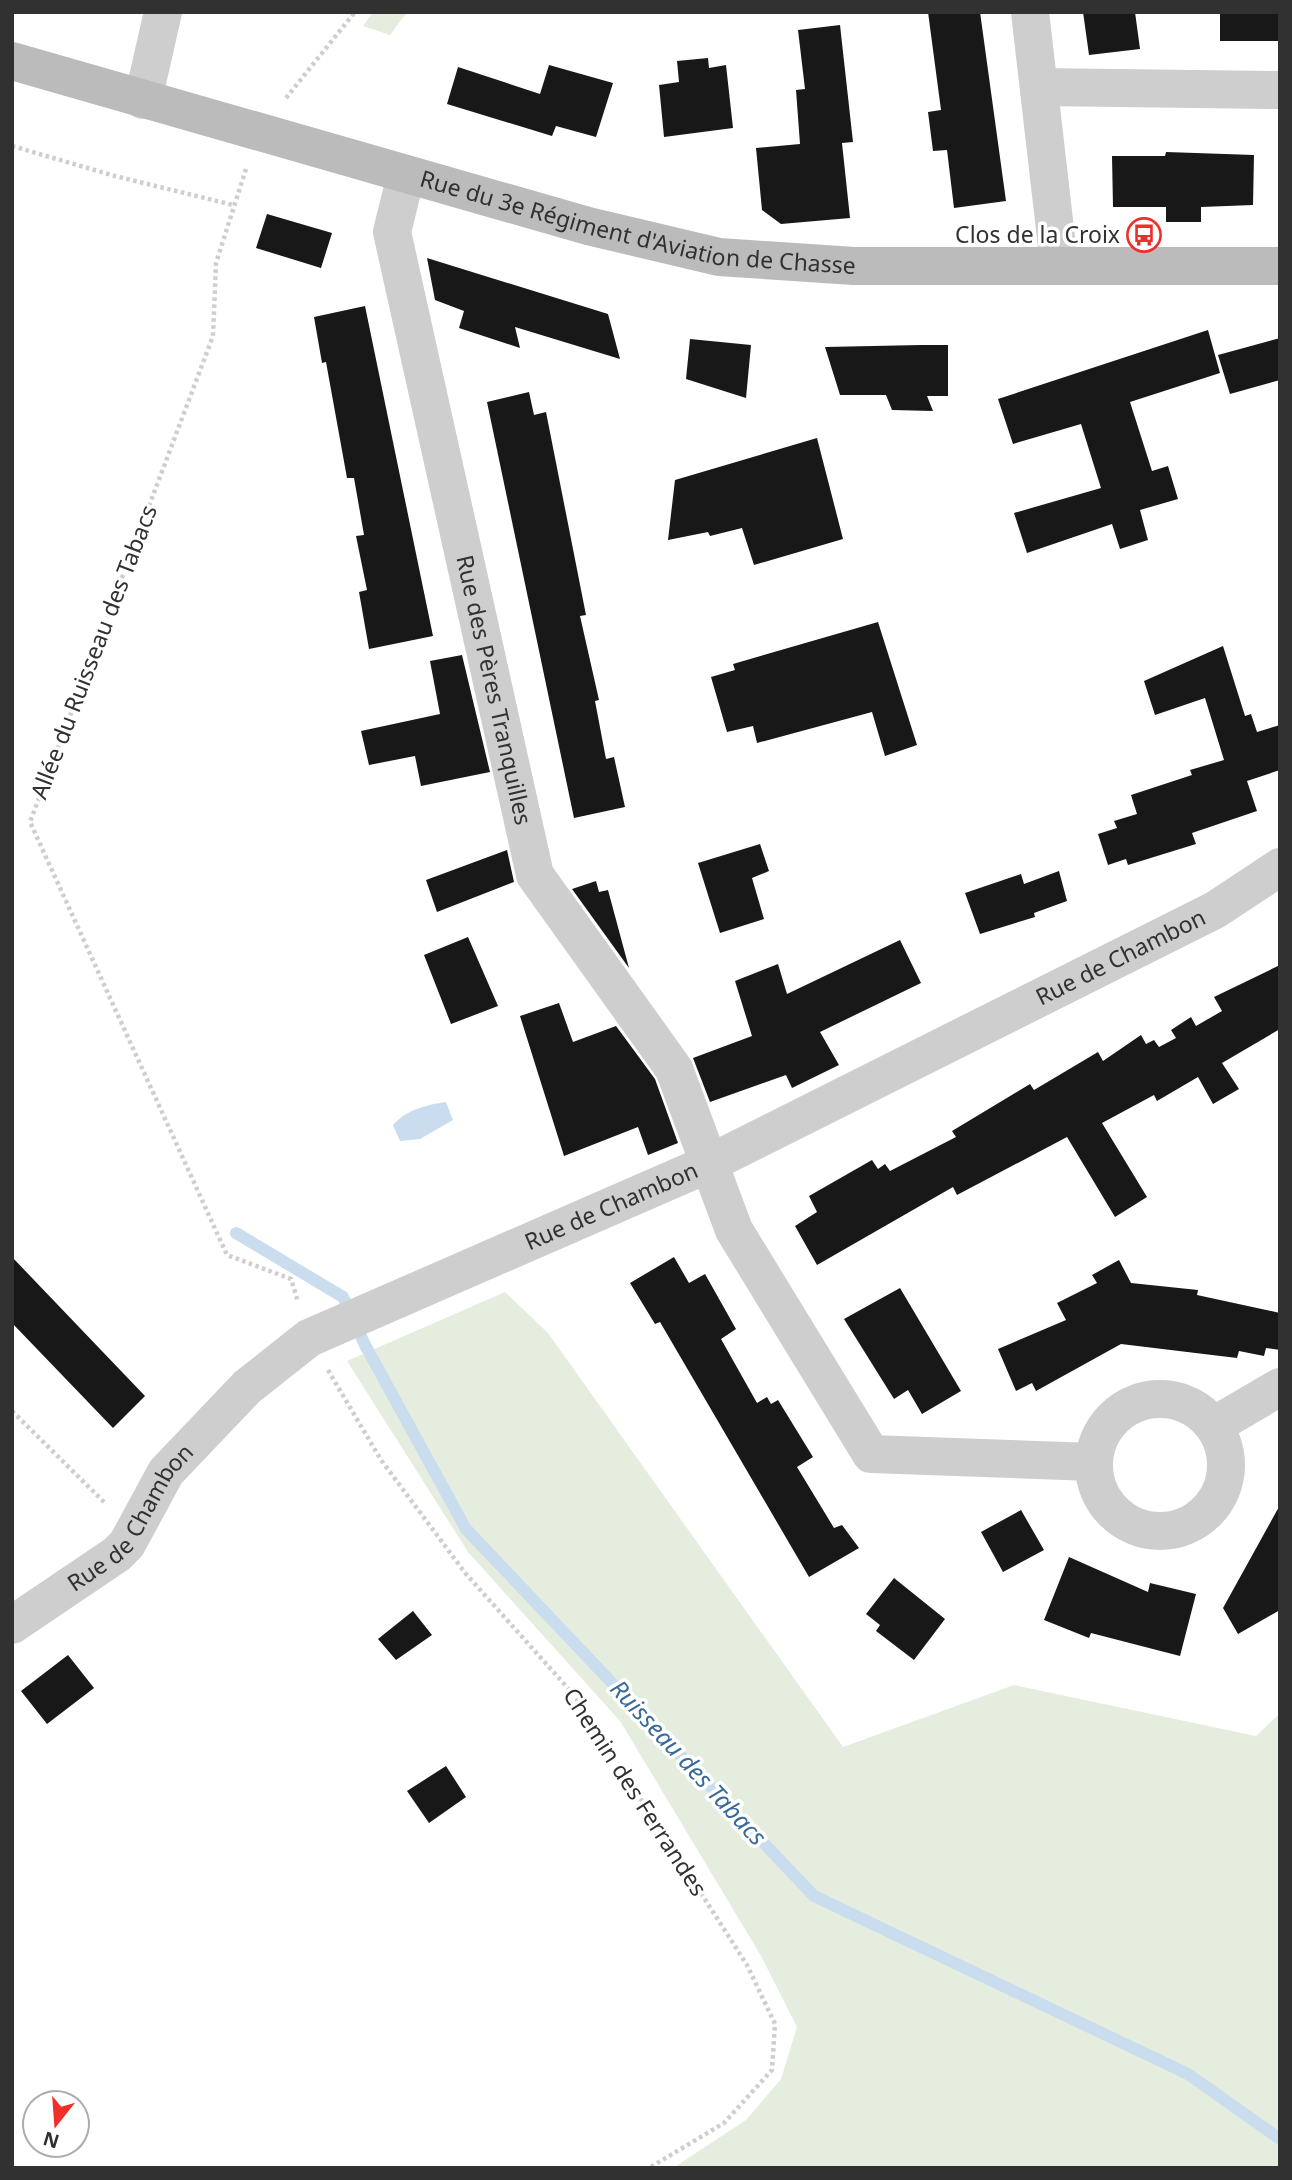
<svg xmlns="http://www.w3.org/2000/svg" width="1292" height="2180" viewBox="0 0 1292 2180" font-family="'Noto Sans',sans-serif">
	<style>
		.green { fill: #e5eede }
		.water { fill: #caddef }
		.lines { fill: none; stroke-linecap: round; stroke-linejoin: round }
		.stream { stroke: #caddef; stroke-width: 12 }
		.building { fill: #181818 }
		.path { stroke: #cecece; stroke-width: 4.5; stroke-dasharray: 3.5 3.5; stroke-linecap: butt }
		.minor { stroke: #cecece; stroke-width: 38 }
		.secondary { stroke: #bbb; stroke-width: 38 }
		.labels { text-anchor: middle; stroke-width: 7; stroke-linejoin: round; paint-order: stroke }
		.street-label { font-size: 23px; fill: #313131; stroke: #fff }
		.poi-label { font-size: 23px; fill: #313131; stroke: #fff; text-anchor: end }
		.water-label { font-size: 24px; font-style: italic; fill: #396b98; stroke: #fff }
	</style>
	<rect width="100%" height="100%" fill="#fff"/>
	<path class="green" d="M373 12H407L390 35 363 26Z
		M505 1292 548 1333 843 1747 1014 1685 1256 1736 1280 1713V2168H673L746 2120 781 2079 797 2027 761 1956 620 1721 468 1552 347 1361Z"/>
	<path class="water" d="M446 1102 453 1120 420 1139 400 1141 393 1125C407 1109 427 1105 446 1102Z"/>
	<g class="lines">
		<path class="stream" d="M236 1233 343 1297 365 1345 466 1529 814 1896 1188 2074 1280 2139"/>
	</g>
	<path class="building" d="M928 12H980L1006 201 954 208 947 150 933 151 928 112 941 110Z
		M1083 12H1135L1140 49 1089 55Z
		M1220 12H1280V41H1220Z
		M840 25 853 142 842 143 850 218 781 224 762 210 756 148 800 144 796 90 805 89 798 30Z
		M708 58 709 68 726 65 733 128 664 137 659 85 679 82 677 61Z
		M549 65 613 83 596 137 556 126 552 136 447 104 458 67 540 94Z
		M1166 152 1254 155 1253 205 1201 207V222H1166V207H1113L1112 156H1165Z
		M267 214 332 233 321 268 256 248Z
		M427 258 608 314 620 359 515 327 520 348 459 328 464 311 435 300Z
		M365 306 433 636 369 649 359 592 367 590 356 536 364 535 354 478H347L326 362 322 363 314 317Z
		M1208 330 1220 373 1130 402 1152 471 1168 466 1178 499 1140 510 1148 540 1120 549 1112 524 1027 553 1014 513 1101 488 1081 424 1013 444 998 399Z
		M1280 338V380L1230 394 1218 355Z
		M690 339 751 345 746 398 686 379Z
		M921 345H948V396H927L933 411 892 410 886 395H840L825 347Z
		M529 392 534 415 546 412 586 615 580 616 599 700 595 701 606 759 614 757 625 807 574 818 487 402Z
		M817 438 843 539 754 565 742 528 710 536 708 532 668 540 675 480Z
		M878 622 917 745 885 756 872 712 757 743 753 726 727 732 711 677 735 670 733 664Z
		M1223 646 1245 716 1251 714 1257 732 1280 725V770L1247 781 1257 811 1192 833 1196 844 1128 865 1126 859 1108 865 1098 834 1117 828 1114 821 1137 814 1131 795 1192 775 1190 770 1224 760 1205 698 1155 715 1144 681Z
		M462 655 490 772 421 786 415 756 369 765 361 731 440 714 430 661Z
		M760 844 769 871 752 878 764 919 720 933 698 863Z
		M507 850 514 882 437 912 426 880Z
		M1059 871 1067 901 1034 913 1035 917 980 934 965 893 1021 874 1024 884Z
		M596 881 599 892 608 890 629 968 572 889Z
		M468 937 498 1006 451 1024 424 955Z
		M900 940 921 983 820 1032 839 1065 792 1088 786 1075 710 1102 693 1058 752 1036 735 981 778 964 787 994Z
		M1280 965V1029L1222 1063 1239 1089 1213 1104 1198 1077 1157 1101 1154 1095 1102 1123 1147 1197 1115 1217 1067 1137 957 1195 953 1187 817 1265 795 1226 817 1212 809 1196 872 1160 878 1169 885 1164 890 1171 956 1137 952 1131 1030 1084 1034 1090 1098 1052 1103 1061 1141 1035 1146 1044 1154 1040 1159 1047 1176 1038 1171 1030 1191 1017 1196 1026 1222 1011 1214 997Z
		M559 1003 573 1042 616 1026 655 1079 678 1143 648 1155 638 1127 564 1156 520 1016Z
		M12 1257 145 1396 113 1428 12 1323Z
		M674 1257 689 1283 705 1274 736 1329 721 1339 757 1403 767 1397 771 1404 778 1400 813 1457 797 1467 834 1528 842 1525 859 1548 809 1577 660 1322 655 1324 630 1283Z
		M1119 1260 1131 1283 1198 1290 1197 1295 1280 1313V1350L1266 1348 1264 1356 1239 1351 1237 1358 1121 1344 1036 1391 1032 1383 1016 1391 998 1349 1066 1320 1057 1303 1097 1283 1092 1275Z
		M900 1288 961 1391 922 1414 908 1390 894 1399 844 1319Z
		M1280 1505V1610L1238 1634 1223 1608Z
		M1021 1510 1044 1550 1003 1572 981 1532Z
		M1069 1557 1148 1592 1150 1583 1196 1594 1180 1656 1091 1633 1089 1638 1044 1620Z
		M894 1578 945 1619 914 1660 876 1631 880 1625 866 1614Z
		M413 1611 432 1635 396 1660 378 1639Z
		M68 1655 94 1688 47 1724 21 1691Z
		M446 1766 466 1797 429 1823 407 1791Z"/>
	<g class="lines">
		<path class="path" d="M286 98 355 12
			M12 146 115 176 233 205
			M246 169 216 263 213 336 30 822 227 1255 291 1279 298 1302
			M328 1370 381 1460 466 1574 574 1695 747 1965 775 2024 772 2070 724 2123 649 2168
			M12 1411 106 1504"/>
		<g class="minor">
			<path d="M1030 12 1059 264"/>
			<path d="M1039 87 1280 90"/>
			<path d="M143 100 163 12"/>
			<path id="s1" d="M406 175 392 232 535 875 674 1069 734 1230 871 1454 1093 1462"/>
			<circle cx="1160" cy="1465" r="66"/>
			<path d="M1215 1425 1280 1387"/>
			<path id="s2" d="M12 1625 117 1554 127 1544 166 1472 247 1387 309 1338 708 1164 1215 910 1280 867"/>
		</g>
		<path class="secondary" id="s3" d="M12 61 588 226 719 257 854 266H1280"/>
	</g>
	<defs>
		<g id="bus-ring" transform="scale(1.75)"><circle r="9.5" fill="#fff" stroke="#ee302c" stroke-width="1.5"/><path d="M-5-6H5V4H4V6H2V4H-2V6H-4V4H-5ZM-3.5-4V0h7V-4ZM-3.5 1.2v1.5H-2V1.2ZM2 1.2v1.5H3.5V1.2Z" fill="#ee302c"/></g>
	</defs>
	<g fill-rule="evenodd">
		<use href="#bus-ring" x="1144" y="235"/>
	</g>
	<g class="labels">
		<g class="street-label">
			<text dy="8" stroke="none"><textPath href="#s3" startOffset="648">Rue du 3e Régiment d'Aviation de Chasse</textPath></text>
			<text transform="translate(94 652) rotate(-69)" y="8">Allée du Ruisseau des Tabacs</text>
			<text dy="8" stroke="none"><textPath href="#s1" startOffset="528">Rue des Pères Tranquilles</textPath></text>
			<text dy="8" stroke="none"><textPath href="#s2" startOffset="1316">Rue de Chambon</textPath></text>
			<text dy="8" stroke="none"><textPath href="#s2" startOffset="749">Rue de Chambon</textPath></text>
			<text dy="8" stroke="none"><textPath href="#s2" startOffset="163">Rue de Chambon</textPath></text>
			<text transform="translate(635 1792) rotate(57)" y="8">Chemin des Ferrandes</text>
		</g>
		<g class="poi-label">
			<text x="1120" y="243">Clos de la Croix</text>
		</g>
		<g class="water-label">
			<text transform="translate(688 1763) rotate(47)" y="8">Ruisseau des Tabacs</text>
		</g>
	</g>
	<rect width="1292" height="2180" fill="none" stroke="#313131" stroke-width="28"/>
	<g transform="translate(56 2124) rotate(197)"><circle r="33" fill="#ffffff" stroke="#adadad" stroke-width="2"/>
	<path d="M0-5L12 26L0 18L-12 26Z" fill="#ee302c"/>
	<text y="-10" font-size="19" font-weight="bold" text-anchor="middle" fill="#313131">N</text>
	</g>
</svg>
